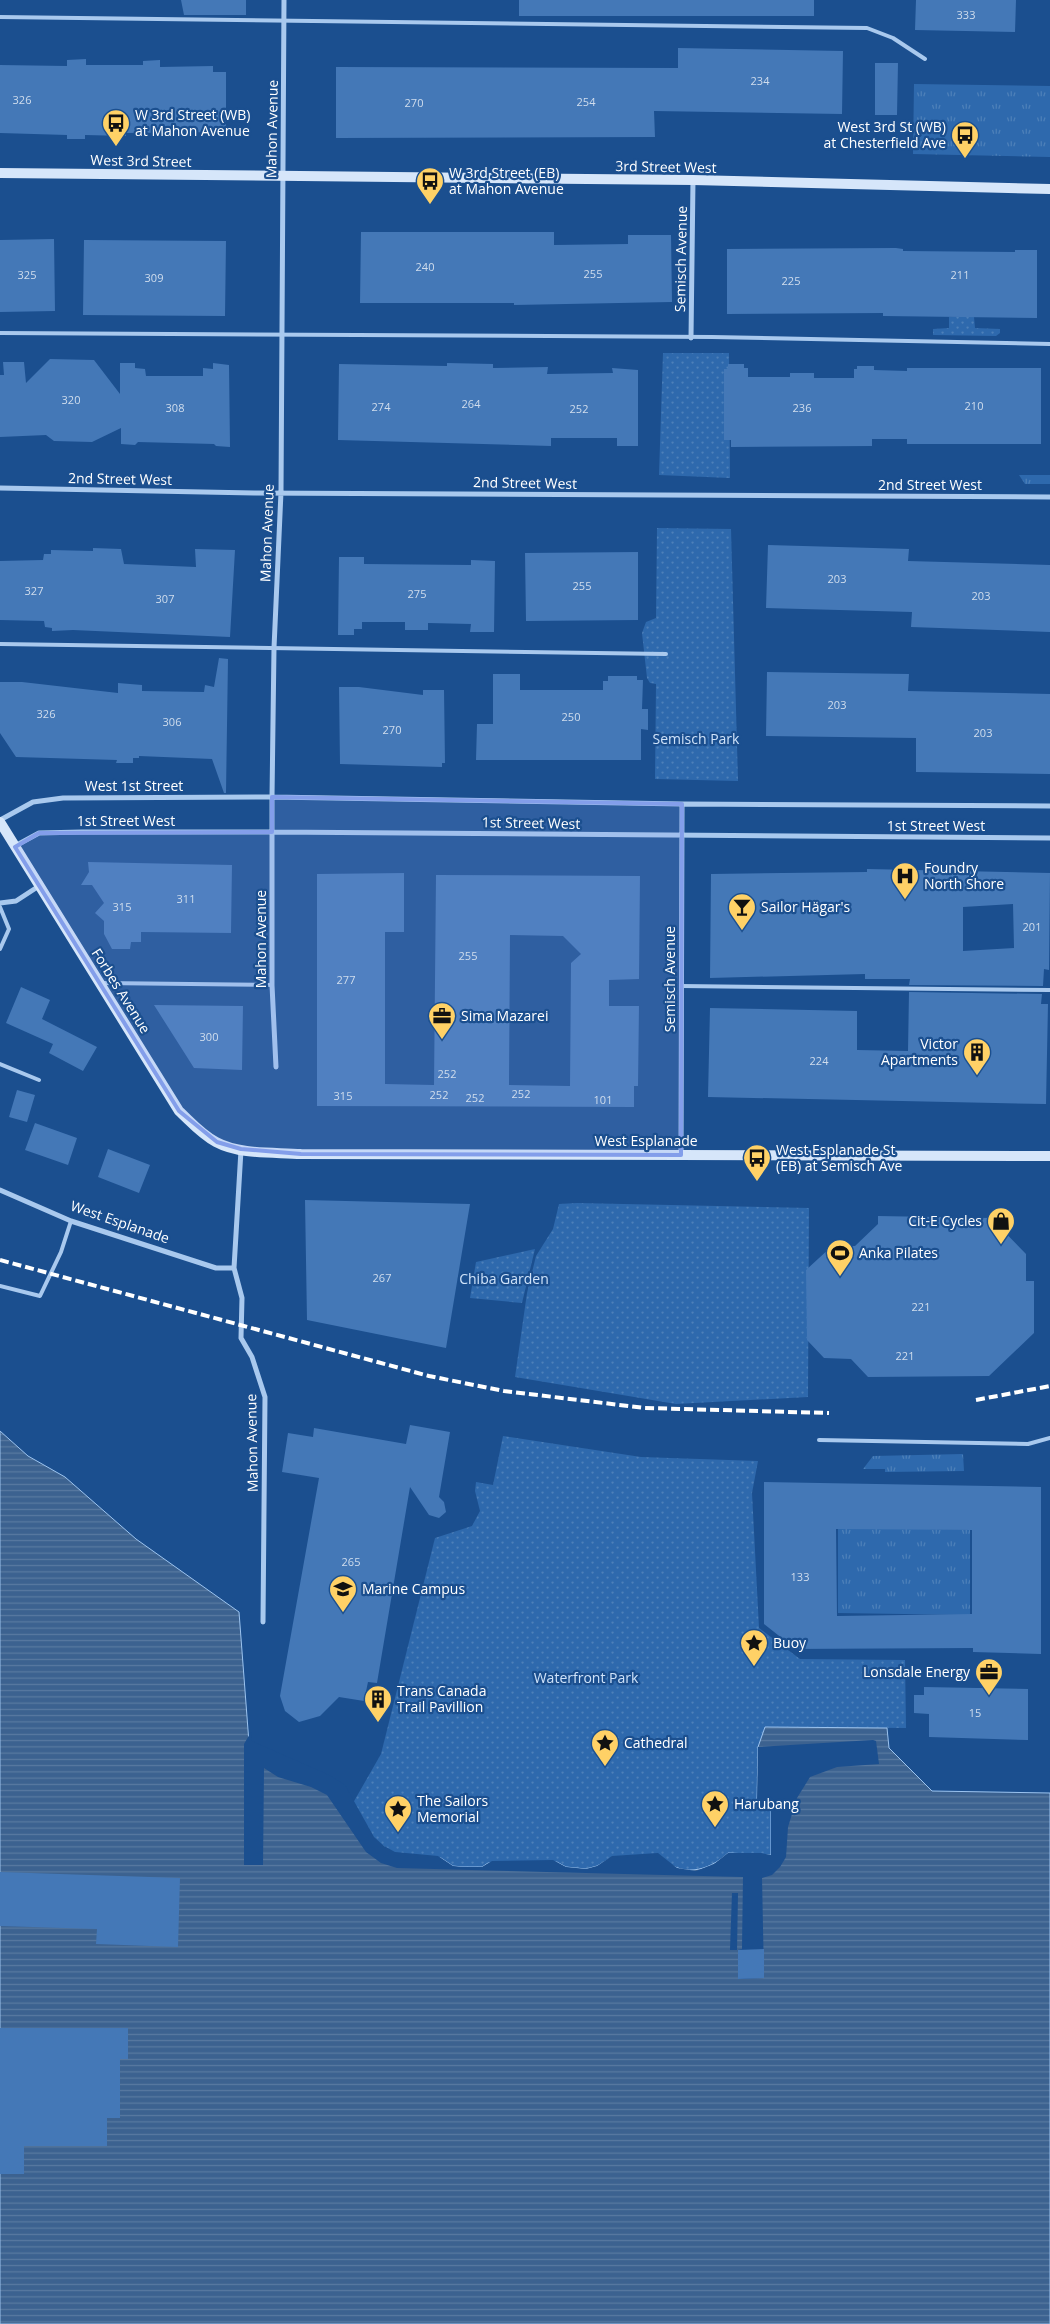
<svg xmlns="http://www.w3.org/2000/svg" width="1050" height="2324" viewBox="0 0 1050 2324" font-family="'Open Sans',sans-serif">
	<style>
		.grass { fill: url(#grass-tufts) }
		.park { fill: url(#park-dots) }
		.water { fill: url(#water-rules); stroke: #9cc4f0 }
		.pier { fill: #1b4f8f }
		.building { fill: #4478b7; fill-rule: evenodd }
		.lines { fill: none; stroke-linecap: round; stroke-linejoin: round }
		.lane { stroke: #a9c9ee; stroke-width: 4 }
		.street { stroke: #a9c9ee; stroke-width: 5 }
		.secondary { stroke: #d6e6fa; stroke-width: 10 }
		.rail { stroke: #fff; stroke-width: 4; stroke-dasharray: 9 4; stroke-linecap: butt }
		.marked { fill: #839eea; fill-opacity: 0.2; stroke: #839eea; stroke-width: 4; stroke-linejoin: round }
		.labels { text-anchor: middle; stroke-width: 4.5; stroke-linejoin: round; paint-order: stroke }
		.number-label { font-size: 11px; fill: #d0dded }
		.poi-label { font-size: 14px; fill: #fff; stroke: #1b4f8f; text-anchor: start }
		.street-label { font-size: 14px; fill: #fff; stroke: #1b4f8f }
		.park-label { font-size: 14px; fill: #cfe3fa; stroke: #1b4f8f }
	</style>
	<defs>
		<pattern id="grass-tufts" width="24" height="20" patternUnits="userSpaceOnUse" patternTransform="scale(1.25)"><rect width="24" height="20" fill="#2e69ad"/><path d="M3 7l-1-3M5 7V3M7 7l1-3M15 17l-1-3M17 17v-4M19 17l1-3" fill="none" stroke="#4d80b9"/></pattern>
		<pattern id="park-dots" width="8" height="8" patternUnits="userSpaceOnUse" patternTransform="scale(1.25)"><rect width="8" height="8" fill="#2e69ad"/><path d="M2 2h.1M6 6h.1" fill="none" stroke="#4d80b9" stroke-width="1.8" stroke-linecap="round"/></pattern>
		<pattern id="water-rules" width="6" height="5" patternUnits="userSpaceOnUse" patternTransform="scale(1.25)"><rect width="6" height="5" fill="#3c6290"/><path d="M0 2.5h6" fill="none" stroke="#597aa1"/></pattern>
	</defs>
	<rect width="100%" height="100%" fill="#1b4f8f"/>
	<path class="grass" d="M914 84 1050 86V157L913 154Z
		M1019 475H1050V484H1025Z
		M963 1454 964 1471 885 1472V1469H863L873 1456Z
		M838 1527 970 1530V1615L838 1613Z"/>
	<path class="park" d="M949 317H974L975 328 1000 329V333L996 336 933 335V329L949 328Z
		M663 353H729L730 478 659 475Z
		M657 528 731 529 738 781 655 779 656 684 650 683 647 678 642 633 646 622 656 618Z
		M577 1203 809 1208 808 1397 676 1404 515 1377 527 1293 536 1256 553 1229 559 1204Z
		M535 1249 522 1303 470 1298 476 1262Z
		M503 1436 641 1457 758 1461 752 1493 759 1628 800 1659 905 1660 906 1728 765 1727 757 1802H771V1855L728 1853 714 1864 696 1871 677 1868 665 1860 609 1859 597 1866 586 1869 566 1867 557 1862 488 1863 482 1867H463L453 1866 441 1858 394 1854 372 1838 353 1803 381 1754 435 1538 472 1526 480 1511 475 1491 476 1482 493 1485Z"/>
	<path class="water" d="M0 1431 28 1456 65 1477 136 1539 239 1612 249 1743 328 1778 372 1838 394 1854 441 1858 453 1866 463 1867H482L488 1863 557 1862 566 1867 586 1869 597 1866 609 1859 660 1856C680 1878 708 1872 728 1853L771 1855V1802H757L758 1747 765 1727 887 1728 889 1748 932 1791 1050 1793V2324H0Z"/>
	<path class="pier" d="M251 1732 252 1741 329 1775 345 1785 374 1837 384 1846 395 1852 438 1856 453 1866 463 1867H482L492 1861 553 1860 566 1867 586 1869 597 1866 612 1856 658 1853 677 1868 696 1871 714 1864 728 1853H761L771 1855V1802H757L758 1747 873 1740 876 1741 879 1764 837 1767 810 1777 797 1798 788 1827 786 1857 780 1867 772 1875 762 1878 764 1978 738 1979V1950L742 1949 743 1877 397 1868 381 1863 366 1852 327 1795 311 1787 278 1777 264 1768 263 1865H244V1744Z
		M732 1893H738L737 1950H730Z"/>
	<path class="building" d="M181 0H246V15H184Z
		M519 0H814V16H519Z
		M916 0H1016L1015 32 915 30Z
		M678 48 843 51 842 114 654 111 655 137 336 138V67L678 68Z
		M86 59V65H143V61L160 60V67L213 66V72H226V132L126 133V136L85 135V139H67V135L0 133V65L67 66V60Z
		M875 63H898L897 115H875Z
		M361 232H554V245L628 244V235H671L672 302 514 305V303H360Z
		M54 239 55 311 0 312V240Z
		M84 240 226 241 225 316 83 315Z
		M896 248 903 249V251L1015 252V250H1037V318L883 316V313L727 314V249Z
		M50 359 94 360 120 394V363H135V368L145 369 146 376H203V368L213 369V363L229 365 230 447 216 446 214 444 138 442 135 445 121 444V428L92 442 54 441 46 435 0 437V375H4L3 362H24L26 383Z
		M447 363 493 364V368L548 367 547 374 613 373 612 368 638 370V446H617V438H551V446L338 440 339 364 447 366Z
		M728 364H744V368H748V377H790V373H814V378H854V369H857V366H874V370L907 371V368H1041V444H907V439H872V446L731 447V440H724V369H728Z
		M768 545 909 549 908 561 1050 565V632L911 627 912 612 766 608Z
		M93 548 121 549 124 564 196 567 195 549 235 550 230 637 73 630 52 631V628L45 627 44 621 0 620V561L43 560 44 554H51V550L93 551Z
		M638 552V620L526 621 525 553Z
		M339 557H364V564L471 565V560L495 561 494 632H470L471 624 428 623V630H405V622H362V629H354V635H338Z
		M219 658 228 659 226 793H224L212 759 139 756V758H133V763H116L117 760 16 757 0 733V682H22L118 693V683L142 685V691L204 692 205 685 214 687Z
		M767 672 909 674 908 691 1050 694V774L916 772V738L766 736Z
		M493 674H520V690H603V681H608V676H637V680H643L642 709H648V730L641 729V760H476L477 724H493Z
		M339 687H359L423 695V690H444L445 763H442V767L340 764Z
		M88 862 232 865 231 933 141 932V942H131L130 949H112L104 934V921L95 913 104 903 92 885H81L89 872Z
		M867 869 1050 873 1049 970 1044 969 1043 986 909 985 910 979H865V974L710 978 711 874 867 872ZM1013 904 1014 948 963 951V907Z
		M404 873V932H385V1084L434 1085 436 875 640 876 639 979 609 980V1006H639L638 1086H634V1107L317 1106V874ZM510 935 563 936 581 954 571 963 570 1086 509 1085Z
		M21 987 50 1000 42 1019 97 1047 83 1071 49 1053 53 1044 6 1023Z
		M909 992 1042 994 1041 1004H1048L1046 1104 708 1097 710 1008 857 1011V1050L908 1051Z
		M154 1005 243 1006 242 1070 194 1068Z
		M17 1090 35 1095 27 1122 9 1117Z
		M35 1123 77 1138 68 1165 25 1150Z
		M108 1149 150 1165 139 1193 98 1177Z
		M305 1200 470 1204 446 1348 307 1320Z
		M878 1216 991 1218 1026 1254V1281H1034V1333L989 1376 868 1377 851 1359 824 1358 807 1340 806 1270 831 1247 855 1246 878 1224Z
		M410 1425 450 1432 439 1497 444 1502 446 1512 439 1518 429 1515 410 1487 377 1683 368 1682 364 1701 339 1697 320 1716 299 1722 285 1711 280 1696 319 1478 282 1472 288 1433 313 1437 314 1428 406 1444Z
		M764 1482 1041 1487V1654L973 1652V1648L789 1649 783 1639 764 1624ZM836 1529 972 1530V1614L837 1616Z
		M924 1687 1028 1689V1740L929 1737V1714L914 1713V1695H924Z
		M0 1872 180 1878 178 1947 96 1944 97 1929 0 1926Z
		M764 1949V1978L738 1979V1950Z
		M0 2028H128V2059H120V2118H107V2146H24V2174H0Z"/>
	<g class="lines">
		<path class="lane" d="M0 17 867 28 893 38 925 59
			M0 333 712 337 1050 344
			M0 644 666 654
			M0 907 9 929 0 949
			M102 983 272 985
			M681 986 1050 990
			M0 1064 39 1080
			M0 1286 40 1296 61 1252 71 1221
			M819 1440 1028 1444 1050 1438"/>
		<path class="street" d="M691 338 693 180
			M0 488 254 493 1050 497
			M0 820 33 802 63 798 272 797 682 804 1050 806
			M15 846 39 833 82 832H272L1050 838
			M0 903 16 901 39 886
			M276 1067 272 985V797L274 648 281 492 284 0
			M241 1150 234 1268 242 1298 241 1338 252 1357 265 1397 263 1622
			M681 1155 682 804
			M0 1190 71 1221 216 1268H234"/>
		<path class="secondary" d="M0 173 693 180 1050 189
			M0 822 179 1111C191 1122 201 1134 216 1142 240 1155 274 1152 301 1154L1050 1156"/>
		<path class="rail" d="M0 1260 429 1376 504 1391 645 1408 829 1413
			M976 1400 1050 1386"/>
	</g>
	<path class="marked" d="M272 797 682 804 681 1155 301 1154 241 1149 217 1142 179 1111 15 847 39 833 272 832Z"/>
	<defs>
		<g id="bus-pin" transform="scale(1.4375)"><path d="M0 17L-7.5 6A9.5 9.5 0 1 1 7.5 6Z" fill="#ffd166" stroke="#1b4f8f"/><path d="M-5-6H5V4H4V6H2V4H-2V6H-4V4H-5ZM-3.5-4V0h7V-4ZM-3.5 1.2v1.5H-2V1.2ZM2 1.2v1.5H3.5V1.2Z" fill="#111"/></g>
		<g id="hospital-pin" transform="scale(1.4375)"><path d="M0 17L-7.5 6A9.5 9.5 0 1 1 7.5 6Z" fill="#ffd166" stroke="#1b4f8f"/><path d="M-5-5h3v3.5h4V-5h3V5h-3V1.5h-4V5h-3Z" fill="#111"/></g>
		<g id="bar-pin" transform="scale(1.4375)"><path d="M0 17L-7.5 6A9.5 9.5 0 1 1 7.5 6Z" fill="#ffd166" stroke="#1b4f8f"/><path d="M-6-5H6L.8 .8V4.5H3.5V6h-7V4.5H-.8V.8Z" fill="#111"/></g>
		<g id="office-pin" transform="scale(1.4375)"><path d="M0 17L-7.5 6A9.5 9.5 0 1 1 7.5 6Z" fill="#ffd166" stroke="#1b4f8f"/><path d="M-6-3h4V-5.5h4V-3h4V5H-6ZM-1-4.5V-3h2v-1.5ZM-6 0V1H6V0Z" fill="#111"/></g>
		<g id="building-pin" transform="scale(1.4375)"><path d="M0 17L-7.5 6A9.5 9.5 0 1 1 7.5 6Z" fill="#ffd166" stroke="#1b4f8f"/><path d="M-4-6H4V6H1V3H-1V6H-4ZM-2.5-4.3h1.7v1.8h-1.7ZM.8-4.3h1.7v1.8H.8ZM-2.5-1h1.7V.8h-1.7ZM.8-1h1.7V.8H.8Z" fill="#111"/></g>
		<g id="shop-pin" transform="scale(1.4375)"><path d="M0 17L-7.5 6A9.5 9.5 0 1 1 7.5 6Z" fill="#ffd166" stroke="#1b4f8f"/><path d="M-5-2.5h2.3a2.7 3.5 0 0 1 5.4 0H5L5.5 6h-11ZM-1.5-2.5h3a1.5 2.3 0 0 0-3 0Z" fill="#111"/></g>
		<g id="stadium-pin" transform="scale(1.4375)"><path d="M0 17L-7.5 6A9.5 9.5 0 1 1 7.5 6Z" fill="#ffd166" stroke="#1b4f8f"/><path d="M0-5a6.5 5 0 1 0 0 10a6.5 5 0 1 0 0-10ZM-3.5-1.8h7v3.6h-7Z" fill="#111"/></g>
		<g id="university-pin" transform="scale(1.4375)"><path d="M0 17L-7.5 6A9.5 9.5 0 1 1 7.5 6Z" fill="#ffd166" stroke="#1b4f8f"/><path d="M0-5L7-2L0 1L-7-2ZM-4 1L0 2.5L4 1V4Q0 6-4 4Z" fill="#111"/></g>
		<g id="sight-pin" transform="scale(1.4375)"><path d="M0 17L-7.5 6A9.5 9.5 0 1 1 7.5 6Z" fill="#ffd166" stroke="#1b4f8f"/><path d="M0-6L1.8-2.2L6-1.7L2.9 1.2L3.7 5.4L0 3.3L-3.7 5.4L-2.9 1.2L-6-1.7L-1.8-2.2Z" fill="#111"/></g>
	</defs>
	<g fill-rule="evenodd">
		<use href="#bus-pin" x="116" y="123"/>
		<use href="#bus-pin" x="965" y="135"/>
		<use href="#bus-pin" x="430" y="181"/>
		<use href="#hospital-pin" x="905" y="876"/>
		<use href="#bar-pin" x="742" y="907"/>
		<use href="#office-pin" x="442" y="1016"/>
		<use href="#building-pin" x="977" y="1052"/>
		<use href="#bus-pin" x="757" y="1158"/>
		<use href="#shop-pin" x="1001" y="1221"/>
		<use href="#stadium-pin" x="840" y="1253"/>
		<use href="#university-pin" x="343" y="1589"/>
		<use href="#sight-pin" x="754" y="1643"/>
		<use href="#office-pin" x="989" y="1672"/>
		<use href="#building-pin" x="378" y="1699"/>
		<use href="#sight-pin" x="605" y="1743"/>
		<use href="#sight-pin" x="715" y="1804"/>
		<use href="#sight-pin" x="398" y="1809"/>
	</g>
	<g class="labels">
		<g class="number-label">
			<text x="966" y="19">333</text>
			<text x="760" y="85">234</text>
			<text x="22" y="104">326</text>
			<text x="586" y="106">254</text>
			<text x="414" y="107">270</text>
			<text x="425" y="271">240</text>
			<text x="593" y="278">255</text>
			<text x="27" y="279">325</text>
			<text x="960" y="279">211</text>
			<text x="154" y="282">309</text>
			<text x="791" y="285">225</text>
			<text x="71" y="404">320</text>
			<text x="471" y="408">264</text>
			<text x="974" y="410">210</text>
			<text x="381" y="411">274</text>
			<text x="175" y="412">308</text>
			<text x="802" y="412">236</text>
			<text x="579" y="413">252</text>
			<text x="837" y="583">203</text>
			<text x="582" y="590">255</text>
			<text x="34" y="595">327</text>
			<text x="417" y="598">275</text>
			<text x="981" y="600">203</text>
			<text x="165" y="603">307</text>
			<text x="837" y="709">203</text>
			<text x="46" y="718">326</text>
			<text x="571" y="721">250</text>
			<text x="172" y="726">306</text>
			<text x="392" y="734">270</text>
			<text x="983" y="737">203</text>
			<text x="186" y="903">311</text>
			<text x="122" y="911">315</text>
			<text x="1032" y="931">201</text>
			<text x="468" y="960">255</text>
			<text x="346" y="984">277</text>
			<text x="209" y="1041">300</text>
			<text x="819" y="1065">224</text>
			<text x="447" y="1078">252</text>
			<text x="521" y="1098">252</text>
			<text x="439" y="1099">252</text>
			<text x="343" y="1100">315</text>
			<text x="475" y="1102">252</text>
			<text x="603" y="1104">101</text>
			<text x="382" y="1282">267</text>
			<text x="921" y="1311">221</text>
			<text x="905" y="1360">221</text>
			<text x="351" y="1566">265</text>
			<text x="800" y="1581">133</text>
			<text x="975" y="1717">15</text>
		</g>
		<g class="poi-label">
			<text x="135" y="120">W 3rd Street (WB)<tspan x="135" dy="16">at Mahon Avenue</tspan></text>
			<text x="946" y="132" text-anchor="end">West 3rd St (WB)<tspan x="946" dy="16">at Chesterfield Ave</tspan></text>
			<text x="449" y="178">W 3rd Street (EB)<tspan x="449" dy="16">at Mahon Avenue</tspan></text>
			<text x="924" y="873">Foundry<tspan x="924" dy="16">North Shore</tspan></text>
			<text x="761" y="912">Sailor Hägar's</text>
			<text x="461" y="1021">Sima Mazarei</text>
			<text x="958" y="1049" text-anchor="end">Victor<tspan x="958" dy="16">Apartments</tspan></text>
			<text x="776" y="1155">West Esplanade St<tspan x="776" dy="16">(EB) at Semisch Ave</tspan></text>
			<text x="982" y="1226" text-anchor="end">Cit-E Cycles</text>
			<text x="859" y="1258">Anka Pilates</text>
			<text x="362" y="1594">Marine Campus</text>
			<text x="773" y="1648">Buoy</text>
			<text x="970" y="1677" text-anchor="end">Lonsdale Energy</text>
			<text x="397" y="1696">Trans Canada<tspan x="397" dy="16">Trail Pavillion</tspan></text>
			<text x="624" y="1748">Cathedral</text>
			<text x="417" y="1806">The Sailors<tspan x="417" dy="16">Memorial</tspan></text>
			<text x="734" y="1809">Harubang</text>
		</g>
		<g class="street-label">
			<text transform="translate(272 129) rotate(-89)" y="5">Mahon Avenue</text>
			<text transform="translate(141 161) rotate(1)" y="5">West 3rd Street</text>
			<text transform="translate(666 167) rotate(1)" y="5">3rd Street West</text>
			<text transform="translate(681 259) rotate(-89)" y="5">Semisch Avenue</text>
			<text transform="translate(120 479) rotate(1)" y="5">2nd Street West</text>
			<text transform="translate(525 483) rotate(1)" y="5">2nd Street West</text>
			<text x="930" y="490">2nd Street West</text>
			<text transform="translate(267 533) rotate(-88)" y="5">Mahon Avenue</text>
			<text x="134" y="791">West 1st Street</text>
			<text x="126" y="826">1st Street West</text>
			<text transform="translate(531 823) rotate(1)" y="5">1st Street West</text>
			<text x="936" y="831">1st Street West</text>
			<text transform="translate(261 939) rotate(-90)" y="5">Mahon Avenue</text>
			<text transform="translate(670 979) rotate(-90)" y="5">Semisch Avenue</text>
			<text transform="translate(121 991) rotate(58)" y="5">Forbes Avenue</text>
			<text x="646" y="1146">West Esplanade</text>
			<text transform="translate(120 1222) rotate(19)" y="5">West Esplanade</text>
			<text transform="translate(252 1443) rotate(-91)" y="5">Mahon Avenue</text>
		</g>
		<g class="park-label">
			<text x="696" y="744">Semisch Park</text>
			<text x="504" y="1284">Chiba Garden</text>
			<text x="586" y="1683">Waterfront Park</text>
		</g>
	</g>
</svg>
